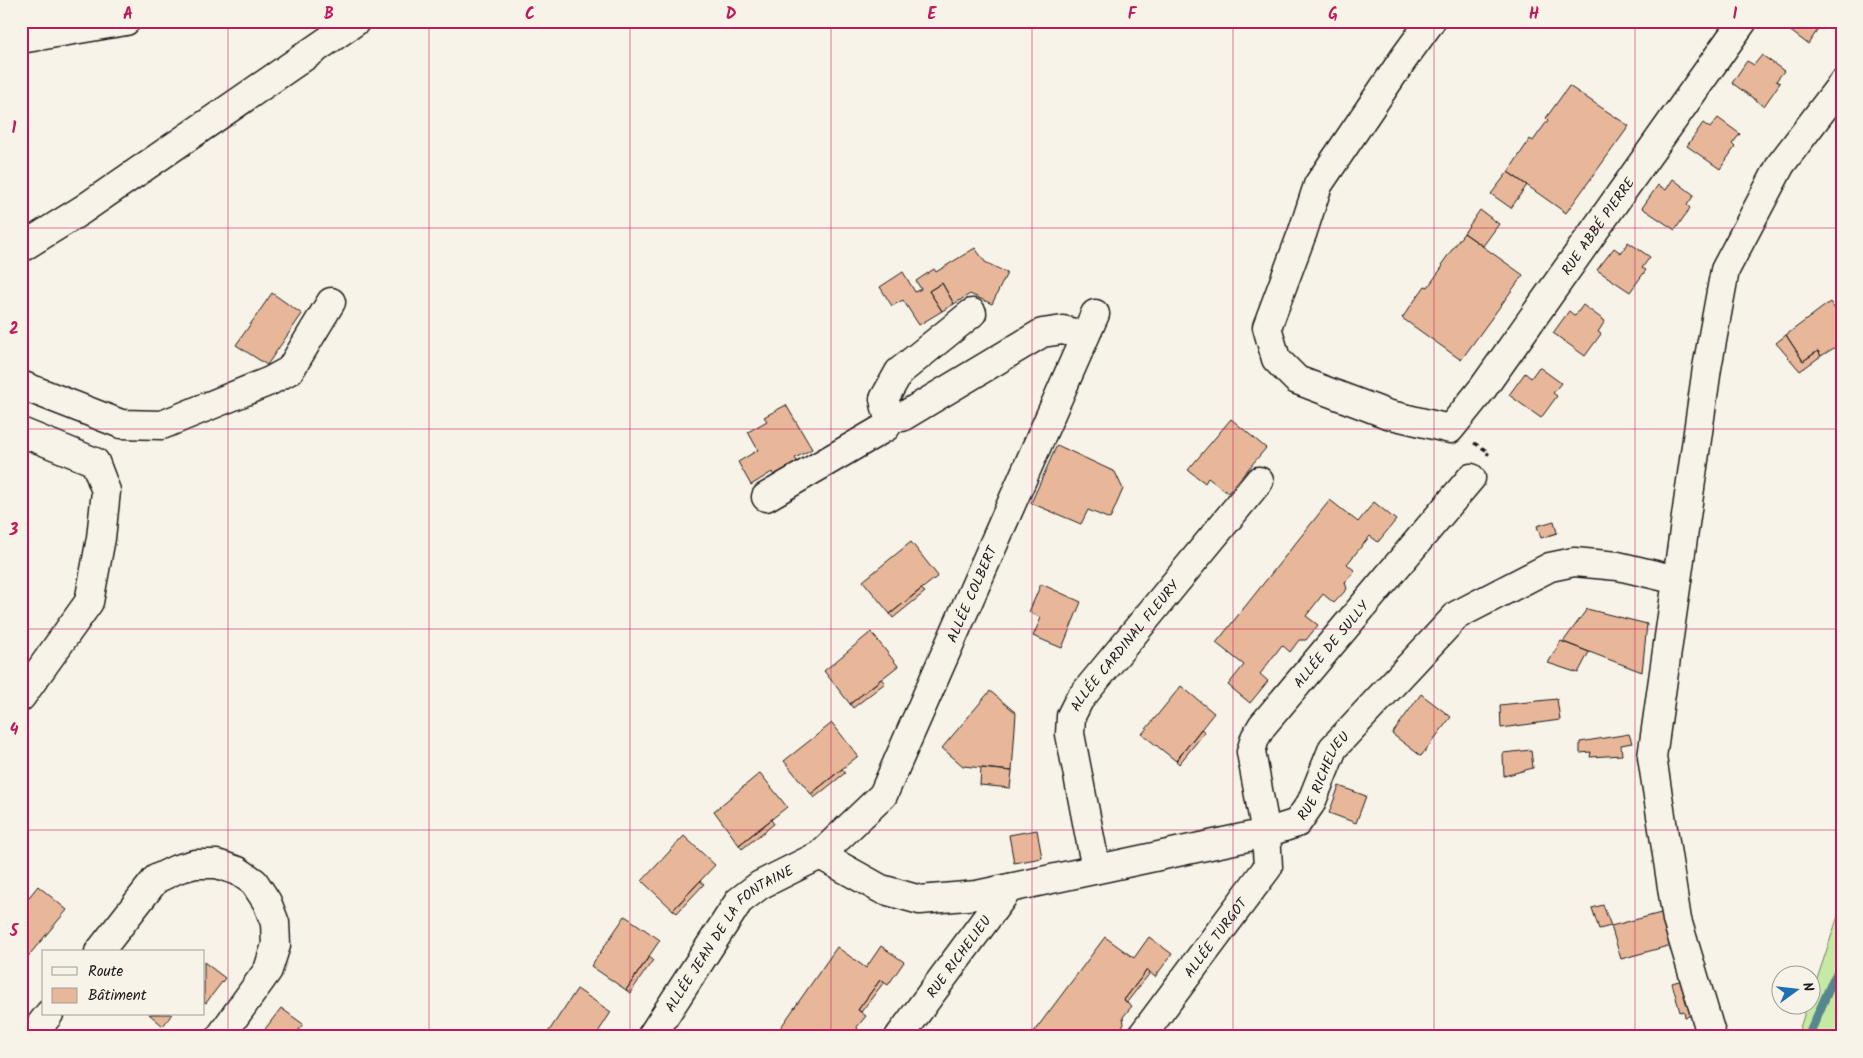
<svg xmlns="http://www.w3.org/2000/svg" width="1863" height="1058" viewBox="0 0 1863 1058" font-family="Kalam,sans-serif">
	<style>
		.green { fill: #c6e9a3; stroke: #718260 }
		.lines { fill: none; stroke-linecap: round; stroke-linejoin: round }
		.stream { stroke: #57878f; stroke-width: 9 }
		.building { fill: #e8b799; stroke: #1c1c1c }
		.minor-casing { stroke: #1c1c1c; stroke-width: 31 }
		.highway-casing { stroke: #1c1c1c; stroke-width: 31 }
		.path { stroke: #1c1c1c; stroke-width: 3; stroke-dasharray: 5 4; stroke-linecap: butt }
		.minor { stroke: #f7f3e8; stroke-width: 28 }
		.highway { stroke: #f7f3e8; stroke-width: 28 }
		.grid { fill: none; stroke: #c2185b; stroke-width: 1; stroke-opacity: 0.55 }
		.labels { text-anchor: middle; stroke-width: 4; stroke-linejoin: round; paint-order: stroke }
		.street-label { font-size: 14px; fill: #1c1c1c; stroke: #f7f3e8 }
		.neatline { fill: none; stroke: #c2185b; stroke-width: 2 }
		.grid-label { font-size: 16px; text-anchor: middle; font-weight: bold; fill: #c2185b }
	</style>
	<rect width="100%" height="100%" fill="#f7f3e8"/>
	<filter id="ink" filterUnits="userSpaceOnUse"><feTurbulence type="fractalNoise" baseFrequency=".02" numOctaves="2"/><feDisplacementMap in="SourceGraphic" scale="10" xChannelSelector="R" yChannelSelector="G"/><feConvolveMatrix kernelMatrix="1 2 1 2 8 2 1 2 1" color-interpolation-filters="sRGB"/></filter>
	<g filter="url(#ink)">
		<path class="green" d="M1842 904V1037H1797L1807 1006H1810L1811 997Z"/>
		<g class="lines">
			<path class="stream" d="M1808 1037 1833 980 1842 966"/>
		</g>
		<path class="building" d="M1777 21H1824L1808 44Z
			M1762 55 1784 71 1776 81 1780 83 1764 106 1732 83 1747 61 1754 65Z
			M1569 86 1629 126 1566 213 1508 172 1530 139 1533 141 1548 120 1546 118Z
			M1718 118 1740 134 1732 144 1735 147 1720 169 1687 146 1703 123 1710 128Z
			M1508 172 1527 185 1511 208 1491 194Z
			M1673 179 1694 195 1687 205 1690 208 1675 230 1642 208 1658 185 1666 190Z
			M1480 210 1499 224 1483 246 1464 233Z
			M1464 233 1523 275 1461 360 1402 318 1425 286 1428 287 1443 266 1441 265Z
			M1628 242 1650 257 1642 268 1646 270 1630 292 1597 270 1614 248 1621 253Z
			M975 248 985 262 1007 273 992 304 970 294 954 304 942 283 929 291 942 311 919 325 903 300 892 306 880 287 903 272 915 292 921 289 916 281 934 269 936 272Z
			M942 283 954 304 942 311 929 291Z
			M272 293 302 314 267 365 236 345Z
			M1830 302 1842 319V343L1821 356 1818 351 1803 361 1786 335Z
			M1583 305 1605 321 1598 332 1601 334 1585 356 1553 333 1569 311 1575 316Z
			M1786 335 1803 361 1818 351 1821 356 1800 371 1776 343Z
			M1539 367 1561 383 1553 393 1557 396 1541 418 1509 395 1525 373 1531 378Z
			M786 405 812 449 795 458 799 464 775 478 772 472 751 485 738 462 758 450 748 432 767 421 764 417Z
			M1231 419 1266 448 1228 493 1208 478 1205 483 1188 470Z
			M1057 445 1115 472 1123 489 1110 519 1088 510 1081 524 1031 503Z
			M1330 500 1358 522 1374 502 1396 520 1378 542 1370 536 1347 564 1355 571 1345 582 1347 589 1334 603 1323 594 1306 616 1318 625 1306 640H1299L1290 652 1282 645 1260 674 1268 681 1250 703 1228 685 1244 665 1216 643Z
			M1554 521 1557 533 1541 538 1537 526Z
			M911 542 938 576 890 614 863 581Z
			M1041 584 1081 602 1062 648 1033 636 1041 618 1029 612Z
			M921 589 925 592 893 618 890 614Z
			M1587 609 1647 624 1642 672 1563 642Z
			M871 632 898 666 850 704 824 671Z
			M1561 641 1589 652 1578 673 1548 663Z
			M881 679 885 683 853 708 850 704Z
			M1181 686 1214 713 1176 761 1142 734Z
			M990 691 1016 713 1012 771 963 766 942 748Z
			M1421 694 1451 717 1421 756 1392 734Z
			M1557 699 1560 720 1501 728 1500 705Z
			M832 723 858 756 811 794 784 761Z
			M1201 729 1205 732 1179 764 1176 761Z
			M1629 734 1632 743 1621 745 1622 755 1590 757 1591 752 1580 753V742Z
			M1531 750 1533 768 1504 776 1503 753Z
			M981 768 1012 771 1010 788 980 785Z
			M842 769 845 773 814 798 811 794Z
			M760 773 787 807 739 845 714 811Z
			M1339 786 1366 796 1356 823 1329 813Z
			M771 820 774 824 742 849 739 845Z
			M1037 830 1042 858 1014 863 1009 835Z
			M684 836 715 865 673 910 642 881Z
			M700 881 704 884 677 913 673 910Z
			M38 886 67 910 24 961 21 959V907Z
			M1603 905 1611 926 1599 929 1592 908Z
			M1665 912 1675 944 1621 959 1611 926Z
			M625 916 660 940 626 990 591 966Z
			M1105 937 1134 958 1149 937 1172 954 1155 977 1147 970 1124 1000 1132 1006 1123 1017 1124 1024 1115 1037H1110L1101 1031 1097 1037H1030Z
			M881 946 904 962 888 985 880 980 858 1010 866 1016 857 1027 859 1034 857 1037H774L837 947 866 968Z
			M649 957 653 960 630 993 626 990Z
			M204 962 225 978 206 1003 204 1002Z
			M1147 970 1150 973 1127 1002 1124 1000Z
			M1686 979 1697 1014 1685 1017 1684 1011 1680 1012 1672 983Z
			M880 980 884 982 861 1012 858 1010Z
			M577 989 611 1012 595 1037H545Z
			M281 1008 303 1024 298 1031 306 1037H259Z
			M149 1014H172L163 1026Z"/>
		<g class="lines">
			<g class="minor-casing">
				<g id="minor">
					<path id="s1" d="M1431 21 1404 58 1318 185 1303 231 1267 327 1276 359 1297 380 1387 414 1450 429 1483 388 1743 21"/>
					<path d="M972 313 899 372 884 399 887 412 902 417 1042 333 1063 330 1085 336"/>
					<path d="M21 385 121 424 162 425 270 381 290 370 331 302"/>
					<path d="M21 432 95 462 106 491 101 538 89 602 21 697"/>
					<path d="M766 497 886 427 893 414"/>
					<path id="s2" d="M820 855 881 889 920 900 977 895 1266 833 1297 823 1311 803 1333 748 1457 615 1550 567 1574 562 1618 566 1677 580"/>
					<path id="s3" d="M1096 869 1070 734 1071 716 1079 700 1259 481"/>
					<path d="M99 952 156 879 177 869 195 864H217L238 871 254 882 267 902 275 923 276 945 268 970 220 1037"/>
					<path d="M31 1037 49 1014"/>
					<path id="s4" d="M651 1037 739 901 760 885 820 855 883 795 1095 314"/>
					<path id="s5" d="M899 1037 1009 888"/>
					<path id="s6" d="M1141 1037 1268 867 1266 833 1251 752 1255 738 1262 726 1471 478"/>
					<path d="M1712 1037 1677 920 1652 757 1707 368 1725 270 1781 164 1842 84"/>
				</g>
			</g>
			<g class="highway-casing">
				<path id="highway" d="M21 39 126 21
					M21 248 82 210 356 21"/>
			</g>
			<path class="path" d="M1474 443 1489 452 1487 455"/>
			<use href="#minor" class="minor"/>
			<use href="#highway" class="highway"/>
		</g>
	</g>
	<path class="grid" d="M228 21V1037M429 21V1037M630 21V1037M831 21V1037M1032 21V1037M1233 21V1037M1434 21V1037M1635 21V1037M21 228H1842M21 429H1842M21 629H1842M21 830H1842"/>
	<g class="labels">
		<g class="street-label">
			<text dy="5" stroke="none"><textPath href="#s1" startOffset="825">RUE ABBÉ PIERRE</textPath></text>
			<text dy="5" stroke="none"><textPath href="#s4" startOffset="562">ALLÉE COLBERT</textPath></text>
			<text dy="5" stroke="none"><textPath href="#s6" startOffset="464">ALLÉE DE SULLY</textPath></text>
			<text dy="5" stroke="none"><textPath href="#s3" startOffset="244">ALLÉE CARDINAL FLEURY</textPath></text>
			<text dy="5" stroke="none"><textPath href="#s2" startOffset="550">RUE RICHELIEU</textPath></text>
			<text dy="5" stroke="none"><textPath href="#s6" startOffset="124">ALLÉE TURGOT</textPath></text>
			<text dy="5" stroke="none"><textPath href="#s4" startOffset="128">ALLÉE JEAN DE LA FONTAINE</textPath></text>
			<text dy="5" stroke="none"><textPath href="#s5" startOffset="100">RUE RICHELIEU</textPath></text>
		</g>
	</g>
	<rect width="1863" height="1058" fill="none" stroke="#f7f3e8" stroke-width="55"/>
	<rect x="42" y="950" width="162" height="65" fill="#f7f3e8" stroke="#9f9d96"/>
	<rect x="52" y="967" width="25" height="8" fill="#f7f3e8" stroke="#9f9d96"/>
	<text x="88" y="976" font-size="15" fill="#1c1c1c">Route</text>
	<rect x="52" y="988" width="25" height="15" fill="#e8b799" stroke="#9f9d96"/>
	<text x="88" y="1000" font-size="15" fill="#1c1c1c">Bâtiment</text>
	<g transform="translate(1796 990) rotate(75)"><circle r="24" fill="#f7f3e8" stroke="#9f9d96"/>
	<path d="M0-4L9 19L0 12L-9 19Z" fill="#1f6fb2"/>
	<text y="-8" font-size="14" font-weight="bold" text-anchor="middle" fill="#1c1c1c">N</text>
	</g>
	<rect x="28" y="28" width="1808" height="1002" class="neatline"/>
	<g class="grid-label">
		<text x="128" y="19">A</text>
		<text x="329" y="19">B</text>
		<text x="530" y="19">C</text>
		<text x="731" y="19">D</text>
		<text x="932" y="19">E</text>
		<text x="1132" y="19">F</text>
		<text x="1333" y="19">G</text>
		<text x="1534" y="19">H</text>
		<text x="1735" y="19">I</text>
		<text x="14" y="133">1</text>
		<text x="14" y="334">2</text>
		<text x="14" y="535">3</text>
		<text x="14" y="735">4</text>
		<text x="14" y="936">5</text>
	</g>
</svg>
